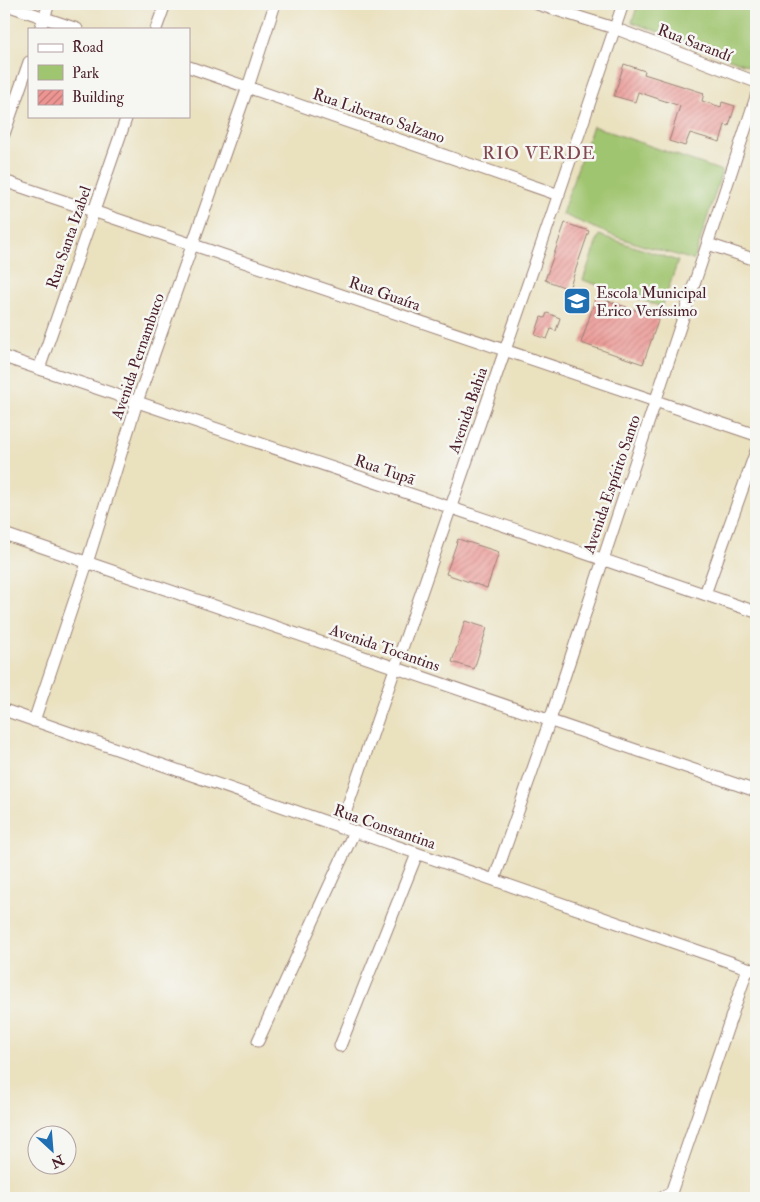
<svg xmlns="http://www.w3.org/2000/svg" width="760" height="1202" viewBox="0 0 760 1202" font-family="'IM FELL Double Pica',serif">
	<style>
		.green { fill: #a0c570; stroke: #75724e }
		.building { fill: url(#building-hatch) }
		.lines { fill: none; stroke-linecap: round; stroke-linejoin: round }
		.minor-casing { stroke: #9a8075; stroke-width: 13 }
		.minor { stroke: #fff; stroke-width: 11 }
		.labels { text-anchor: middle; stroke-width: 5; stroke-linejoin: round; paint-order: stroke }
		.street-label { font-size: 16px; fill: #4a1f2b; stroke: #f6f6f2 }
		.poi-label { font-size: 16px; fill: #4a1f2b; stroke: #f6f6f2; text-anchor: start }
		.neighbourhood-label { font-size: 18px; letter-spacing: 1px; fill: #83484f; stroke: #f6f6f2 }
	</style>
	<defs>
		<pattern id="building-hatch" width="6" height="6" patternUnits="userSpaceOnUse" patternTransform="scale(1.25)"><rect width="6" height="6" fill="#ec9592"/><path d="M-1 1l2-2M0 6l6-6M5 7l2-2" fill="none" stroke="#c17977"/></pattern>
	</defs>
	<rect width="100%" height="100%" fill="#f6f6f2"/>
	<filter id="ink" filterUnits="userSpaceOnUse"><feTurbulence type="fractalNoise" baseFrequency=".02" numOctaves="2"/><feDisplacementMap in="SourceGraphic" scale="10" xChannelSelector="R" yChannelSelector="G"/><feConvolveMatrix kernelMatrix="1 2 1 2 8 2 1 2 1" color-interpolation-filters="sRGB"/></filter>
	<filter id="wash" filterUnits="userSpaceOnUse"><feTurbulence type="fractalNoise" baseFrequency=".0096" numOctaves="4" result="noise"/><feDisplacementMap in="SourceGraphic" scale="20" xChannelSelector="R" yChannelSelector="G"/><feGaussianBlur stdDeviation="1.12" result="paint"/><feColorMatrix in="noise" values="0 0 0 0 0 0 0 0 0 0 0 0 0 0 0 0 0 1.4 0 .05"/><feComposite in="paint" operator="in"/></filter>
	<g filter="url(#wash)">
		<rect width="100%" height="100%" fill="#eae1bf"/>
		<path class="green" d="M638 4H756V69L632 22Z
			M593 126 722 171 694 260 641 245 611 235 562 214 574 178Z
			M599 235 678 261 662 307 583 280Z"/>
		<g id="blocks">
			<path class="building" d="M624 64 645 71 644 74 704 93 702 101 721 107 722 102 735 106 729 126 725 125 720 142 690 133 685 146 669 141 680 106 638 92 635 102 614 96Z
				M565 223 589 231 569 289 545 280Z
				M596 297 659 318 643 364 581 343Z
				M547 313 560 318 556 331 551 329 547 339 535 335 541 317 545 318Z
				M458 539 499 552 487 588 446 574Z
				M465 621 487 628 474 669 452 662Z"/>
		</g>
	</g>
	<g filter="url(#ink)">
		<use href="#blocks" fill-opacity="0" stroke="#9a8075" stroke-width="1"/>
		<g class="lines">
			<g class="minor-casing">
				<path id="minor" d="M4 4 77 29
					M537 4 614 28 756 82
					M40 29 49 4
					M156 29 165 4
					M189 67 559 195
					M4 134 29 62
					M4 181 756 435
					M708 244 756 260
					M4 357C254 442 506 525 756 612
					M39 369 127 116
					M4 534 756 791
					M705 594 756 451
					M4 710 756 971
					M34 721 87 563 137 402 248 87 275 4
					M340 828 552 214 623 4
					M494 880 550 720 756 97
					M258 1041 354 832
					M340 1046 417 854
					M661 1198 671 1193 748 968"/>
			</g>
			<use href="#minor" class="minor"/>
		</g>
	</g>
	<defs>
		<g id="school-square" transform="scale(1.4375)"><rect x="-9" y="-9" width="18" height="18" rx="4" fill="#1f6fb2" stroke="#f6f6f2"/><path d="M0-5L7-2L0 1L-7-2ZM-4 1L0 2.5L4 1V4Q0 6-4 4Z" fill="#fff"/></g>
	</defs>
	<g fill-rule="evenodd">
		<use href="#school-square" x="577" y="301"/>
	</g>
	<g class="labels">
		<g class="street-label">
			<text transform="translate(695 42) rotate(21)" y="6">Rua Sarandí</text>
			<text transform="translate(379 115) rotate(19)" y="6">Rua Liberato Salzano</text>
			<text transform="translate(68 237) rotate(-71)" y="6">Rua Santa Izabel</text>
			<text transform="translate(385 293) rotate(19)" y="6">Rua Guaíra</text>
			<text transform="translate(137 356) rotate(-71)" y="6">Avenida Pernambuco</text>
			<text transform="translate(467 410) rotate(-71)" y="6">Avenida Bahia</text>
			<text transform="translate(385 469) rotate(19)" y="6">Rua Tupã</text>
			<text transform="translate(611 484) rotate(-71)" y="6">Avenida Espírito Santo</text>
			<text transform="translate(385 647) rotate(19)" y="6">Avenida Tocantins</text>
			<text transform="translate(385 826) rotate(19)" y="6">Rua Constantina</text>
		</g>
		<g class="poi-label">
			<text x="596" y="298">Escola Municipal<tspan x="596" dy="18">Erico Veríssimo</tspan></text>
		</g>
		<g class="neighbourhood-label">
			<text x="539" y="159">RIO VERDE</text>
		</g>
	</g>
	<rect width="760" height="1202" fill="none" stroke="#f6f6f2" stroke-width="20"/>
	<rect x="28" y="28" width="162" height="90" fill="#f6f6f2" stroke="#b1a0a2"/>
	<rect x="38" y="44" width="25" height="8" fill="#ffffff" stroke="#b1a0a2"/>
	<text x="72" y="52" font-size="15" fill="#4a1f2b">Road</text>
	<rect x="38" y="65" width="25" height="15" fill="#a0c570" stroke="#b1a0a2"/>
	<text x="72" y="78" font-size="15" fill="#4a1f2b">Park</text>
	<rect x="38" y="90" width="25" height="15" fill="url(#building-hatch)" stroke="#b1a0a2"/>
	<text x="72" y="102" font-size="15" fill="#4a1f2b">Building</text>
	<g transform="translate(52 1150) rotate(154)"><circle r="24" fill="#f6f6f2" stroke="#b1a0a2"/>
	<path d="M0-4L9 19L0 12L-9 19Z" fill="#1f6fb2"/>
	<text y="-8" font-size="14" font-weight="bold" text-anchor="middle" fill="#4a1f2b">N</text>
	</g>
</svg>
